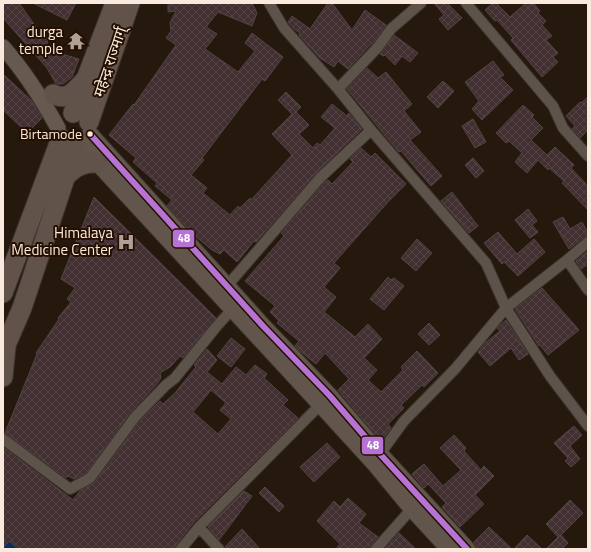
<svg xmlns="http://www.w3.org/2000/svg" width="591" height="552" viewBox="0 0 591 552" font-family="'Titillium Web','Noto Sans Devanagari',sans-serif">
	<style>
		.lines { fill: none; stroke-linecap: round; stroke-linejoin: round }
		.river { stroke: #082d63; stroke-width: 20 }
		.building { fill: url(#building-cross-hatch); stroke: #514643; fill-rule: evenodd }
		.street-casing { stroke: #3d332c; stroke-width: 12 }
		.secondary-casing { stroke: #3d332c; stroke-width: 17 }
		.primary-casing { stroke: #3d332c; stroke-width: 18 }
		.highway-casing { stroke: #3d332c; stroke-width: 21 }
		.street { stroke: #5d534a; stroke-width: 10 }
		.secondary { stroke: #665a50; stroke-width: 15 }
		.primary { stroke: #62554c; stroke-width: 16 }
		.highway { stroke: #61524a; stroke-width: 19 }
		.bus-1-casing { stroke: #250f00; stroke-width: 9 }
		.bus-1 { stroke: #b673d3; stroke-width: 6 }
		.bus-dot { fill: #faeadd; stroke: #250f00; stroke-width: 1.5 }
		.labels { text-anchor: middle; stroke-width: 4; stroke-linejoin: round; paint-order: stroke }
		.bus-label { font-size: 14px; fill: #faeadd; stroke: #250f00; text-anchor: end }
		.poi-label { font-size: 15px; fill: #faeadd; stroke: #250f00; text-anchor: end }
		.street-label { font-size: 15px; fill: #faeadd; stroke: #250f00 }
		.line-badge { stroke: #250f00; stroke-width: 1.5 }
		.badge-label { font-size: 11px; text-anchor: middle; font-weight: bold; fill: #fff }
	</style>
	<defs>
		<pattern id="building-cross-hatch" width="8" height="8" patternUnits="userSpaceOnUse"><rect width="8" height="8" fill="#422f31"/><path d="M0 0l8 8M0 8l8-8" fill="none" stroke="#554345"/></pattern>
	</defs>
	<rect width="100%" height="100%" fill="#25190e"/>
	<g class="lines">
		<path class="river" d="M3 535 16 549"/>
	</g>
	<path class="building" d="M3 3H19L36 27 49 38 45 49 79 59 72 77 63 84H56L47 68 3 18Z
		M33 3H76L67 20Z
		M168 3H252L257 13 252 26 218 12 206 27 217 34 205 49 238 72 255 51 245 43 252 33 283 57 265 81 262 79 202 158 204 160 191 175 207 188 203 193 230 215 238 206 240 208 250 198 251 200 292 155 272 134 292 114 278 100 286 92 301 107 296 112 309 125 299 134 313 148 317 143 320 145 335 128 321 117 332 104 347 116 349 113 362 129 315 174 256 242 254 241 237 262 224 250 220 254 212 250 194 235 167 206 172 200 155 186 157 183 133 162 136 158 109 135 133 104 134 105 176 45 166 38 171 31 170 23 176 11 168 12Z
		M328 3H332L352 30 365 10 386 25 373 43 369 46 348 69 338 61 334 67 320 58 299 35 300 33 294 29 288 22 292 16 310 29Z
		M434 3H447L462 18 448 30 439 19 444 15Z
		M493 3H496L510 17 526 3H533L540 11 538 13 546 21 542 25 552 36 546 40 558 53 553 57 558 62 542 77 511 40 513 38 497 20 495 21 485 10Z
		M394 35 418 53 410 62 402 56 395 65 385 55 383 56 380 54Z
		M493 61 504 75 500 77 513 90 482 120 472 109 479 101 465 82Z
		M367 68 378 78 386 72 412 104 404 111 421 132 410 140 442 176 431 186 401 151 399 152 383 133 347 89Z
		M3 74 31 100 42 118 31 129 27 125 23 129 3 110Z
		M443 81 454 91 438 108 427 97Z
		M588 97V130L580 138 572 129 575 126 566 116 580 102 581 103Z
		M523 105 534 115 532 117 543 128 531 140 547 155 555 147 574 165 571 168 588 186V210L562 183 564 181 549 168 548 170 538 160 527 173 515 162 522 153 509 141 506 143 496 133Z
		M473 119 486 142 475 148 462 126Z
		M361 148 371 157 375 153 406 184 387 203 334 263 340 268 324 287 336 297 324 312 355 337 368 324 382 339 364 358 377 370 368 380 381 392 403 370 401 367 417 351 438 373 424 387 422 385 401 405 404 408 388 424 391 428 381 441 338 390 349 379 325 353 316 364 300 351 295 346 299 341 277 323 279 321 270 312 275 306 245 281 284 236 281 233 325 182 328 180 332 184 353 162 350 159Z
		M473 158 484 171 476 178 465 165Z
		M452 192 478 226 469 233 441 201Z
		M94 197 216 318 183 358 180 356 170 367 160 373 161 378 156 385 130 413 86 473 74 479 68 476 66 478 5 433 37 354 36 353 59 319 58 318 71 302 67 299 75 288 61 279Z
		M528 209 537 221 532 225 538 232 530 238 515 220Z
		M563 217 570 229 582 222 588 233V236L584 237 569 249 553 222Z
		M498 232 517 254 534 239 545 252 518 276 504 262 502 264 484 243Z
		M417 239 432 253 416 271 401 258Z
		M588 251V264L581 269 576 261Z
		M388 277 391 280 394 278 404 286 384 310 370 299Z
		M542 288 579 330 548 355 540 345 539 346 515 309Z
		M506 320 528 354 519 360 511 348 490 366 478 352 485 343 500 331 497 328Z
		M429 323 440 335 429 345 418 334Z
		M231 338 245 349 231 367 217 356Z
		M207 349 217 360 207 372 222 384 236 367 246 375 255 365 267 374 264 378 288 400 283 405 298 418 194 522 176 545 175 549H18L9 541 3 548V447L73 500 80 491 95 482 140 421 160 401 163 404 175 393 196 367 194 365ZM211 390 226 403 220 410 231 419 218 434 193 412Z
		M574 426 582 435 570 446 580 459 571 467 565 461 568 458 554 443Z
		M454 435 466 448 464 451 481 470 484 466 494 476 475 495 484 504 460 527 442 507 446 503 428 484 424 488 412 474 424 464 443 486 461 470 440 448Z
		M327 443 340 457 314 482 300 467Z
		M265 487 284 506 279 512 259 493Z
		M244 491 252 496 219 540 208 527Z
		M348 498 366 514 359 523 378 537 371 545 370 549H336L340 544 317 521 334 501 340 507Z
		M570 500 583 513 561 535 568 543 562 549H546L558 537 546 524Z
		M489 527 512 549H477L474 542Z
		M242 529 260 549H225V547Z
		M399 533 416 549H385Z
		M527 535 542 549H514Z"/>
	<g class="lines">
		<g class="street-casing">
			<path id="street" d="M269 3 284 28 338 89 371 130 486 263 506 308 550 376 588 426
				M466 3 553 106 563 128 588 156
				M338 89 378 47 391 29 421 3
				M567 260 588 290
				M227 286 320 178 371 130
				M3 439 70 489 90 478 135 417 166 385 175 378 216 327 236 305
				M380 454 404 421 455 369 506 308 567 260 588 242
				M199 527 219 549
				M181 549 199 527 324 401
				M376 549 415 505"/>
		</g>
		<g class="secondary-casing">
			<path id="secondary" d="M3 47C25 72 42 99 58 128"/>
		</g>
		<g class="primary-casing">
			<path id="primary" d="M90 134 263 326 330 396 380 454 467 549
				M80 144 320 404 374 463 412 509 449 549"/>
		</g>
		<g class="highway-casing">
			<path id="highway" d="M53 94C68 102 75 90 85 80
				M73 113 115 3
				M89 122 130 3
				M64 178C74 168 83 162 97 163
				M3 293 61 138
				M3 352 22 308 76 145
				M3 377 6 347"/>
		</g>
		<use href="#street" class="street"/>
		<use href="#secondary" class="secondary"/>
		<use href="#primary" class="primary"/>
		<use href="#highway" class="highway"/>
		<g class="bus-1-casing">
			<path id="bus-1" d="M90 134 263 326 330 396 380 454 467 549"/>
		</g>
		<use href="#bus-1" class="bus-1"/>
	</g>
	<defs>
		<g id="temple-bare" transform="scale(1.38)"><path d="M0-6L5-2H3V0L6.5 2.5H4V6H1.5V3h-3V6H-4V2.5H-6.5L-3 0V-2H-5Z" fill="#afa195" stroke="#250f00" stroke-width="2.5" paint-order="stroke"/></g>
		<g id="hospital-bare" transform="scale(1.38)"><path d="M-5-5h3v3.5h4V-5h3V5h-3V1.5h-4V5h-3Z" fill="#afa195" stroke="#250f00" stroke-width="2.5" paint-order="stroke"/></g>
	</defs>
	<g fill-rule="evenodd">
		<use href="#temple-bare" x="76" y="41"/>
		<use href="#hospital-bare" x="126" y="242"/>
	</g>
	<circle class="bus-dot" cx="90" cy="134" r="3.5"/>
	<g class="labels">
		<g class="bus-label">
			<text x="82" y="139">Birtamode</text>
		</g>
		<g class="poi-label">
			<text x="63" y="37">durga<tspan x="63" dy="17">temple</tspan></text>
			<text x="113" y="238">Himalaya<tspan x="113" dy="17">Medicine Center</tspan></text>
		</g>
		<g class="street-label">
			<text transform="translate(110 62) rotate(-71)" y="5">महेन्द्र राज्मार्ग्</text>
		</g>
	</g>
	<g class="line-badge">
		<rect x="172" y="229" width="23" height="19" rx="4" fill="#b673d3"/>
		<rect x="361" y="436" width="23" height="19" rx="4" fill="#b673d3"/>
	</g>
	<g class="badge-label">
		<text x="184" y="242">48</text>
		<text x="373" y="449">48</text>
	</g>
	<rect width="591" height="552" fill="none" stroke="#faeadd" stroke-width="8"/>
</svg>
